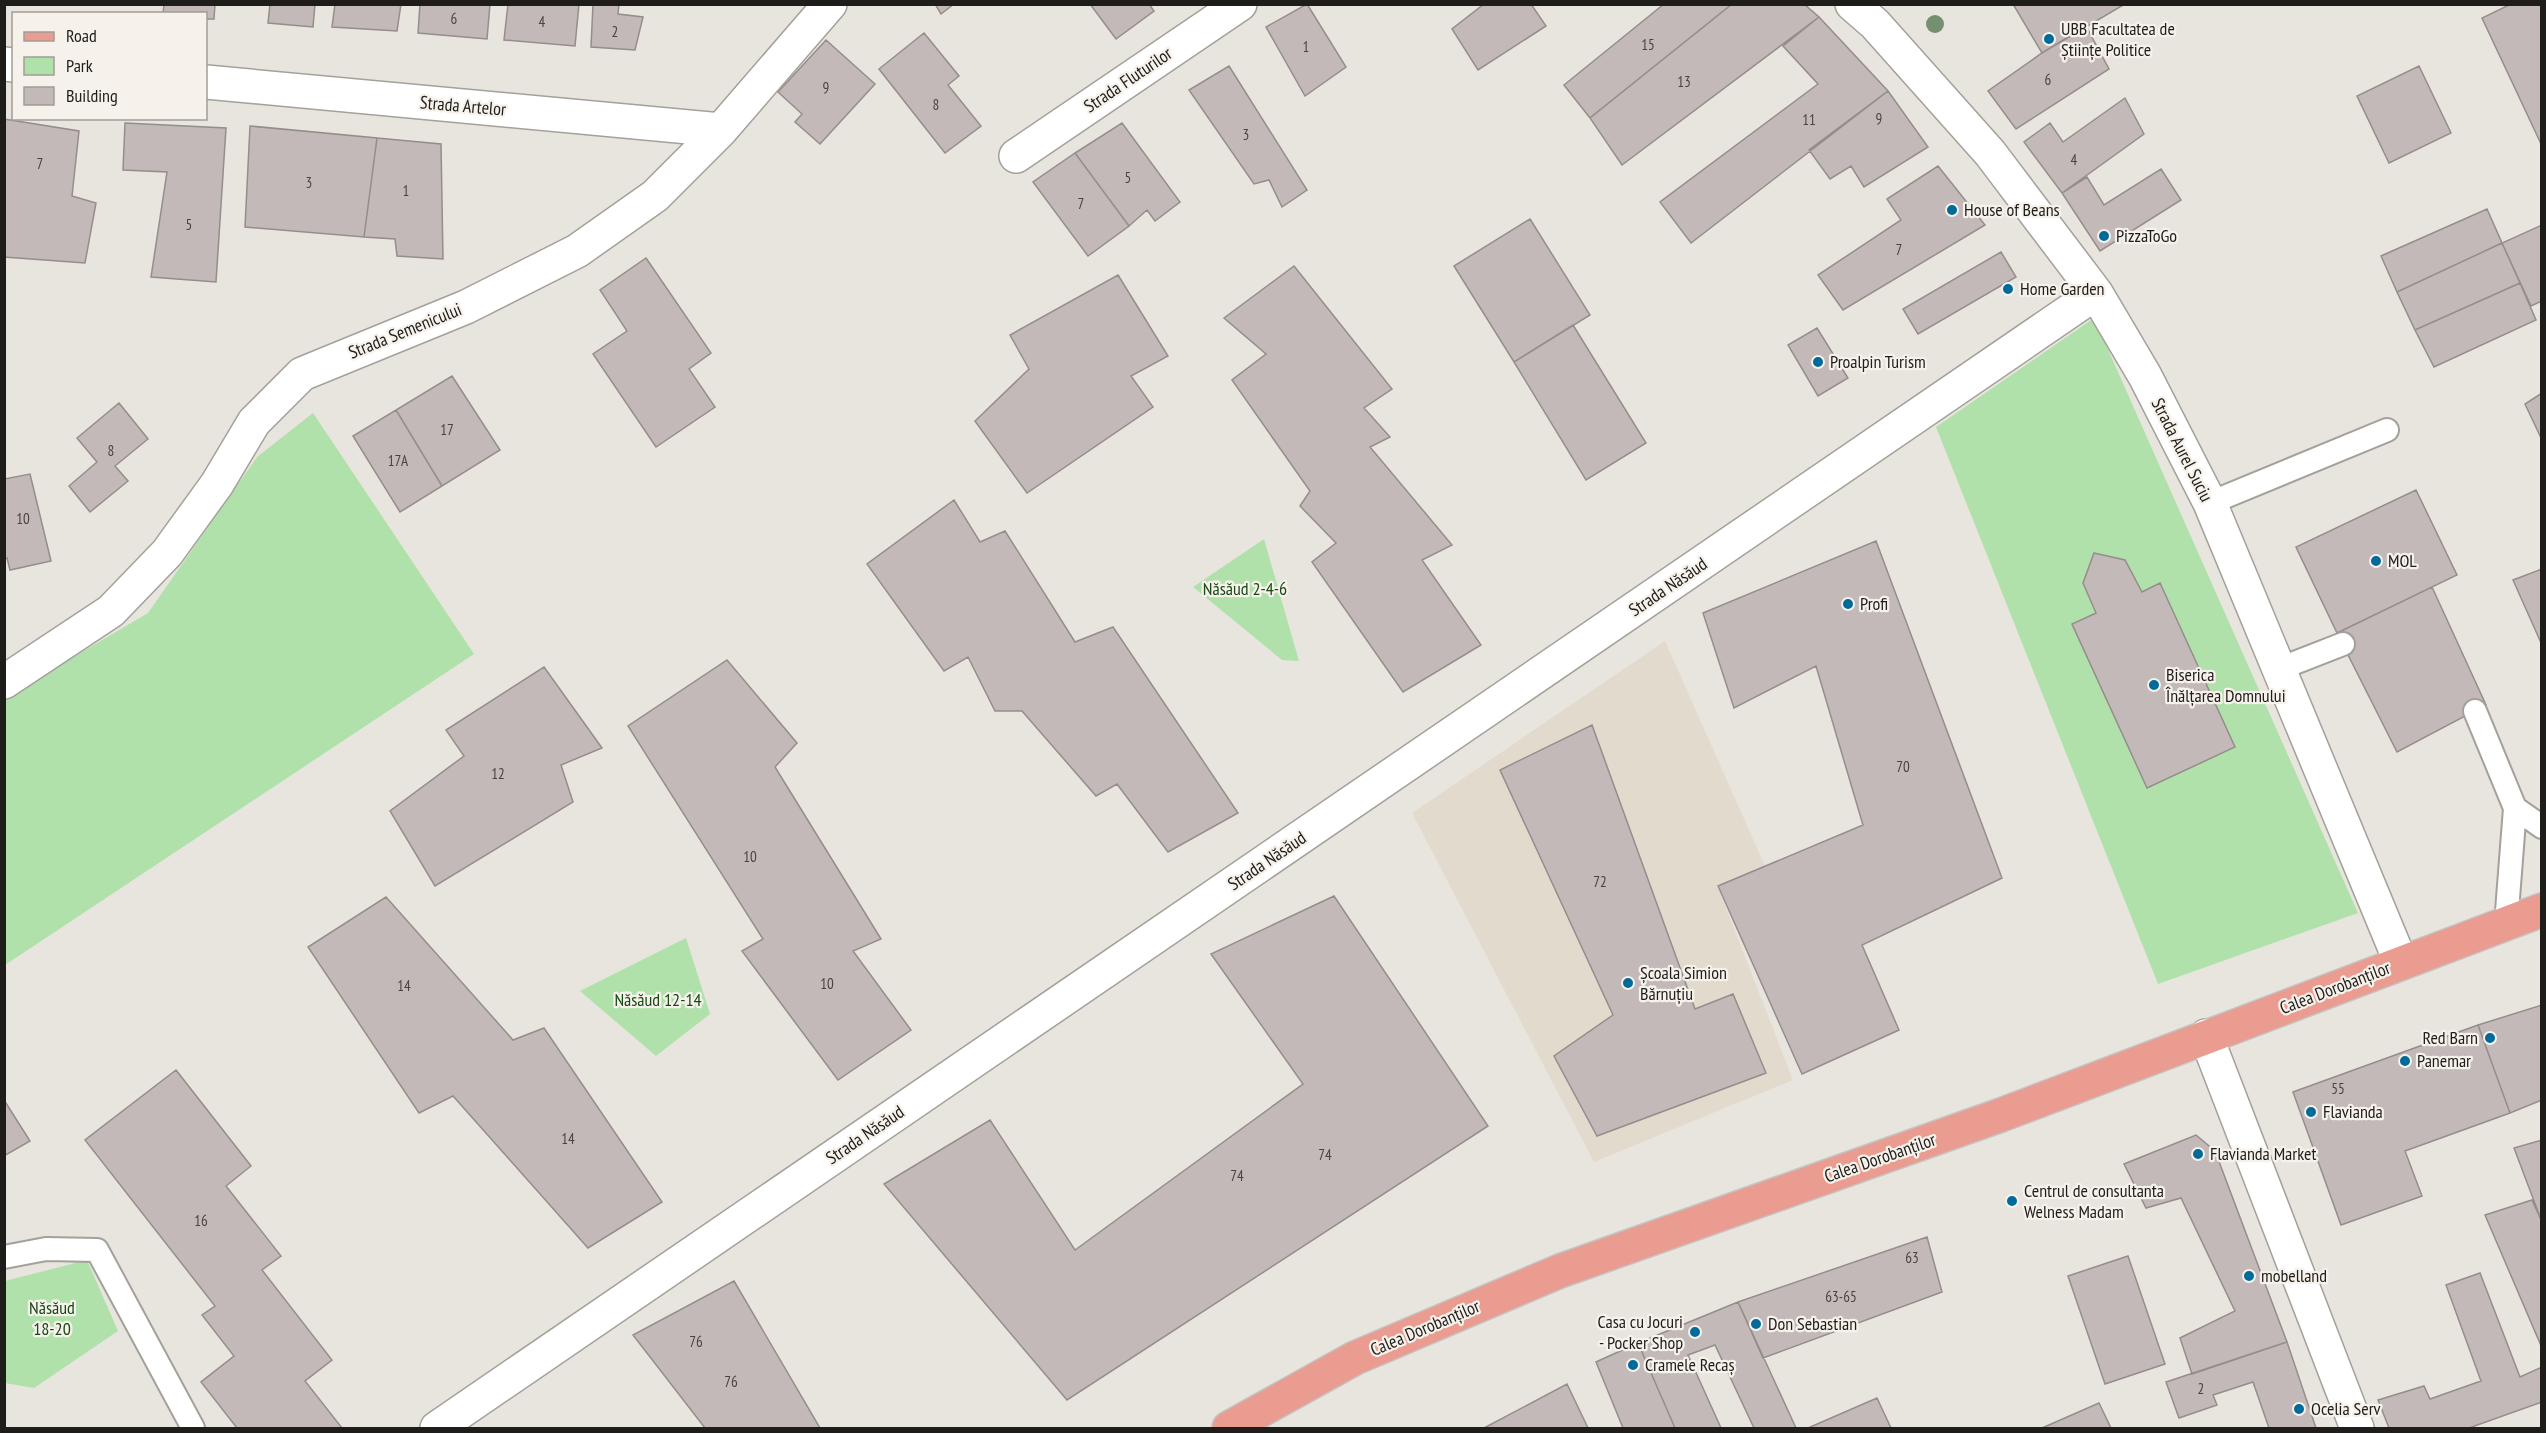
<svg xmlns="http://www.w3.org/2000/svg" width="2546" height="1433" viewBox="0 0 2546 1433" font-family="'PT Sans Narrow',sans-serif">
	<style>
		.built { fill: #e2dbcd }
		.green { fill: #b0e1ab }
		.building { fill: #c2b9b8; stroke: #958d8c; stroke-width: 1.5 }
		.lines { fill: none; stroke-linecap: round; stroke-linejoin: round }
		.lane-casing { stroke: #a4a09a; stroke-width: 26 }
		.street-casing { stroke: #a4a09a; stroke-width: 36 }
		.primary-casing { stroke: #c4c4c3; stroke-width: 36 }
		.lane { stroke: #fff; stroke-width: 22 }
		.street { stroke: #fff; stroke-width: 33 }
		.primary { stroke: #ea9c91; stroke-width: 33 }
		.tree { fill: #768f70 }
		.poi-dot { fill: #006b98; stroke: #f6f2eb; stroke-width: 2 }
		.labels { text-anchor: middle; stroke-width: 4.5; stroke-linejoin: round; paint-order: stroke }
		.number-label { font-size: 15px; fill: #474442 }
		.poi-label { font-size: 18px; fill: #1e1d1a; stroke: #f6f2eb; text-anchor: start }
		.street-label { font-size: 18px; fill: #1e1d1a; stroke: #f6f2eb }
		.park-label { font-size: 18px; fill: #184816; stroke: #f6f2eb }
	</style>
	<rect width="100%" height="100%" fill="#e8e5de"/>
	<path class="built" d="M1665 641 1765 866 1718 887 1793 1080 1594 1162 1412 813Z"/>
	<path class="green" d="M2094 318 2358 913 2158 984 1936 427Z
		M313 413 474 654 5 965 4 698 148 613 257 457Z
		M1264 539 1299 661 1282 660 1193 587Z
		M686 938 710 1014 656 1056 580 991Z
		M87 1260 118 1331 34 1388 5 1383V1281Z"/>
	<path class="building" d="M164 4H215L214 19H206V14H163Z
		M270 4H315L313 27 268 23Z
		M335 4H401L397 31 332 27Z
		M420 4H490L487 39 418 33Z
		M508 4H579L575 46 504 40Z
		M593 4H619L618 14 643 17 635 50 591 47Z
		M935 4H954L941 14Z
		M1090 4H1149L1154 11 1116 39Z
		M1307 4 1346 67 1305 96 1266 27Z
		M1484 4H1531L1546 26 1478 70 1452 29Z
		M1664 4H1732L1590 118 1564 85Z
		M1732 4H1804L1819 17 1622 165 1590 118Z
		M2013 4H2125L2042 53Z
		M2511 4H2542V146L2482 18Z
		M1819 17 1888 91 1691 243 1660 202 1818 84 1783 46Z
		M2086 26 2109 69 2016 129 1988 91 2042 53Z
		M924 33 959 76 948 85 981 126 945 153 879 69Z
		M826 40 875 84 820 144 795 122 802 114 778 92Z
		M1229 66 1307 190 1282 207 1269 180 1254 184 1189 90Z
		M2419 66 2451 133 2389 163 2357 96Z
		M1888 91 1928 147 1864 187 1851 166 1830 179 1809 150Z
		M2125 98 2144 134 2062 193 2024 142 2050 123 2063 142Z
		M4 119 79 131 72 196 96 203 85 263 4 257Z
		M125 123 226 128 216 282 151 277 167 172 123 170Z
		M1122 123 1180 202 1155 221 1147 210 1129 226 1075 153Z
		M250 126 377 138 364 237 245 227Z
		M377 138 441 144 443 259 397 256 395 239 364 237Z
		M1075 153 1129 226 1088 256 1033 182Z
		M1938 166 1985 225 1843 310 1818 275 1901 220 1887 199Z
		M2161 169 2181 200 2100 251 2062 193 2087 177 2104 205Z
		M2487 209 2502 243 2397 292 2381 256Z
		M1530 219 1590 315 1514 362 1454 266Z
		M2542 225V301L2531 306 2502 243Z
		M2502 243 2520 283 2415 330 2397 292Z
		M2001 252 2016 277 1918 334 1903 309Z
		M646 258 711 353 689 369 715 407 656 447 593 354 627 331 600 290Z
		M1294 266 1392 389 1364 408 1390 437 1370 447 1452 545 1422 560 1481 645 1403 692 1312 562 1336 543 1300 506 1310 491 1232 380 1266 354 1224 318Z
		M1118 275 1168 356 1131 376 1153 407 1027 493 975 421 1029 369 1010 335Z
		M2520 283 2536 320 2434 367 2415 330Z
		M1573 325 1646 443 1586 480 1514 362Z
		M1817 328 1848 378 1818 396 1788 345Z
		M452 376 500 450 442 486 396 410Z
		M2542 393V440L2525 404Z
		M119 403 148 439 115 466 128 481 90 512 69 486 97 462 77 438Z
		M396 410 442 486 400 512 353 436Z
		M30 474 51 561 10 570 7 558 4 559V479Z
		M2416 490 2457 575 2337 633 2296 547Z
		M954 500 980 542 1005 531 1075 642 1113 627 1238 813 1168 852 1117 784 1096 796 1022 711H995L968 657 944 671 867 564Z
		M1876 541 2002 878 1862 945 1899 1030 1802 1074 1718 886 1863 825 1816 666 1734 708 1703 613Z
		M2094 553 2125 560 2142 592 2160 583 2235 747 2147 788 2072 624 2096 613 2083 583Z
		M2542 569V645L2513 580Z
		M2432 587 2486 705 2397 752 2337 633Z
		M727 660 797 743 775 767 881 939 853 951 911 1030 838 1080 742 951 763 939 628 726Z
		M544 667 602 748 561 765 573 802 435 886 390 811 464 756 446 730Z
		M1592 725 1695 1009 1733 994 1766 1073 1597 1136 1554 1056 1613 1015 1500 770Z
		M1334 896 1488 1126 1067 1400 884 1184 990 1120 1075 1250 1303 1084 1211 954Z
		M386 897 513 1040 544 1028 662 1202 588 1248 453 1096 419 1113 308 947Z
		M2542 1005V1100L2510 1113 2478 1025Z
		M2478 1025 2510 1113 2405 1151 2422 1196 2341 1225 2293 1092Z
		M176 1070 251 1166 226 1186 281 1256 262 1270 332 1360 305 1381 342 1428H237L201 1382 234 1356 202 1315 215 1306 85 1140Z
		M4 1100 30 1141 4 1156Z
		M2196 1135 2215 1151 2287 1342 2192 1374 2180 1338 2235 1311 2181 1198 2146 1208 2124 1164Z
		M2542 1140V1222L2514 1148Z
		M2532 1200 2542 1222V1348L2485 1215Z
		M1927 1237 1942 1292 1763 1358 1738 1302Z
		M2128 1256 2165 1364 2105 1384 2068 1276Z
		M2480 1273 2520 1377 2542 1367V1402L2469 1428H2389L2378 1400 2424 1386 2430 1399 2481 1381 2446 1285Z
		M734 1281 820 1428H705L633 1335Z
		M1738 1302 1796 1428H1754L1715 1345 1688 1355 1721 1428H1675L1638 1343Z
		M2287 1342 2316 1428H2269L2253 1382 2213 1395 2217 1405 2179 1418 2166 1382Z
		M1638 1343 1675 1428H1623L1596 1362Z
		M1567 1384 1588 1428H1484Z
		M1877 1398 1891 1428H1808Z
		M2099 1403 2111 1428H2042Z"/>
	<g class="lines">
		<g class="lane-casing">
			<path id="lane" d="M2210 503 2387 430
				M2279 669 2343 644
				M2475 711 2515 808 2506 924
				M2515 808 2542 827
				M4 1257 46 1249 97 1250 193 1428"/>
		</g>
		<g class="street-casing">
			<path id="street" d="M1852 4 1875 24 1990 153 2096 293 2145 376 2210 503 2401 963
				M4 64 14 65
				M206 82 721 130
				M1016 156 1240 4
				M4 682 111 611 167 553 217 484 254 422 302 374 466 307 577 251 655 196 721 130 830 4
				M2206 1036 2357 1428
				M437 1428 2096 293"/>
		</g>
		<g class="primary-casing">
			<path id="primary" d="M1229 1428 1355 1358 1560 1271 2001 1115 2542 910"/>
		</g>
		<use href="#lane" class="lane"/>
		<use href="#street" class="street"/>
		<use href="#primary" class="primary"/>
	</g>
	<circle class="tree" cx="1935" cy="24" r="9"/>
	<g class="poi-dot">
		<circle cx="2049" cy="39" r="6"/>
		<circle cx="1952" cy="210" r="6"/>
		<circle cx="2104" cy="236" r="6"/>
		<circle cx="2008" cy="289" r="6"/>
		<circle cx="1818" cy="362" r="6"/>
		<circle cx="2376" cy="561" r="6"/>
		<circle cx="1848" cy="604" r="6"/>
		<circle cx="2154" cy="685" r="6"/>
		<circle cx="1628" cy="983" r="6"/>
		<circle cx="2490" cy="1038" r="6"/>
		<circle cx="2405" cy="1061" r="6"/>
		<circle cx="2311" cy="1112" r="6"/>
		<circle cx="2198" cy="1154" r="6"/>
		<circle cx="2012" cy="1201" r="6"/>
		<circle cx="2249" cy="1276" r="6"/>
		<circle cx="1756" cy="1324" r="6"/>
		<circle cx="1695" cy="1332" r="6"/>
		<circle cx="1633" cy="1365" r="6"/>
		<circle cx="2299" cy="1409" r="6"/>
	</g>
	<g class="labels">
		<g class="number-label">
			<text x="454" y="24">6</text>
			<text x="542" y="27">4</text>
			<text x="615" y="37">2</text>
			<text x="1648" y="50">15</text>
			<text x="1306" y="52">1</text>
			<text x="2048" y="85">6</text>
			<text x="1684" y="87">13</text>
			<text x="826" y="93">9</text>
			<text x="936" y="110">8</text>
			<text x="1879" y="124">9</text>
			<text x="1809" y="125">11</text>
			<text x="1246" y="140">3</text>
			<text x="2074" y="165">4</text>
			<text x="40" y="169">7</text>
			<text x="1128" y="183">5</text>
			<text x="309" y="188">3</text>
			<text x="406" y="196">1</text>
			<text x="1081" y="209">7</text>
			<text x="189" y="230">5</text>
			<text x="1899" y="255">7</text>
			<text x="447" y="435">17</text>
			<text x="111" y="456">8</text>
			<text x="398" y="466">17A</text>
			<text x="23" y="524">10</text>
			<text x="1903" y="772">70</text>
			<text x="498" y="779">12</text>
			<text x="750" y="862">10</text>
			<text x="1600" y="887">72</text>
			<text x="827" y="989">10</text>
			<text x="404" y="991">14</text>
			<text x="2338" y="1094">55</text>
			<text x="568" y="1144">14</text>
			<text x="1325" y="1160">74</text>
			<text x="1237" y="1181">74</text>
			<text x="201" y="1226">16</text>
			<text x="1912" y="1263">63</text>
			<text x="1841" y="1302">63-65</text>
			<text x="696" y="1347">76</text>
			<text x="731" y="1387">76</text>
			<text x="2201" y="1394">2</text>
		</g>
		<g class="poi-label">
			<text x="2061" y="35">UBB Facultatea de<tspan x="2061" dy="21">Științe Politice</tspan></text>
			<text x="1964" y="216">House of Beans</text>
			<text x="2116" y="242">PizzaToGo</text>
			<text x="2020" y="295">Home Garden</text>
			<text x="1830" y="368">Proalpin Turism</text>
			<text x="2388" y="567">MOL</text>
			<text x="1860" y="610">Profi</text>
			<text x="2166" y="681">Biserica<tspan x="2166" dy="21">Înălțarea Domnului</tspan></text>
			<text x="1640" y="979">Școala Simion<tspan x="1640" dy="21">Bărnuțiu</tspan></text>
			<text x="2478" y="1044" text-anchor="end">Red Barn</text>
			<text x="2417" y="1067">Panemar</text>
			<text x="2323" y="1118">Flavianda</text>
			<text x="2210" y="1160">Flavianda Market</text>
			<text x="2024" y="1197">Centrul de consultanta<tspan x="2024" dy="21">Welness Madam</tspan></text>
			<text x="2261" y="1282">mobelland</text>
			<text x="1683" y="1328" text-anchor="end">Casa cu Jocuri<tspan x="1683" dy="21">- Pocker Shop</tspan></text>
			<text x="1768" y="1330">Don Sebastian</text>
			<text x="1645" y="1371">Cramele Recaș</text>
			<text x="2311" y="1415">Ocelia Serv</text>
		</g>
		<g class="street-label">
			<text transform="translate(1128 80) rotate(-34)" y="6">Strada Fluturilor</text>
			<text transform="translate(463 106) rotate(5)" y="6">Strada Artelor</text>
			<text transform="translate(405 331) rotate(-22)" y="6">Strada Semenicului</text>
			<text transform="translate(2182 450) rotate(63)" y="6">Strada Aurel Suciu</text>
			<text transform="translate(1668 587) rotate(-34)" y="6">Strada Năsăud</text>
			<text transform="translate(1267 861) rotate(-34)" y="6">Strada Năsăud</text>
			<text transform="translate(2335 988) rotate(-21)" y="6">Calea Dorobanților</text>
			<text transform="translate(865 1135) rotate(-34)" y="6">Strada Năsăud</text>
			<text transform="translate(1880 1158) rotate(-19)" y="6">Calea Dorobanților</text>
			<text transform="translate(1425 1328) rotate(-23)" y="6">Calea Dorobanților</text>
		</g>
		<g class="park-label">
			<text x="1245" y="595">Năsăud 2-4-6</text>
			<text x="658" y="1006">Năsăud 12-14</text>
			<text x="52" y="1314">Năsăud<tspan x="52" dy="21">18-20</tspan></text>
		</g>
	</g>
	<rect width="2546" height="1433" fill="none" stroke="#1e1d1a" stroke-width="12"/>
	<rect x="12" y="12" width="195" height="108" fill="#f6f2eb" stroke="#a09d97" stroke-width="1.5"/>
	<rect x="24" y="32" width="30" height="9" fill="#ea9c91" stroke="#a09d97" stroke-width="1.5"/>
	<text x="66" y="42" font-size="18" fill="#1e1d1a">Road</text>
	<rect x="24" y="57" width="30" height="18" fill="#b0e1ab" stroke="#a09d97" stroke-width="1.5"/>
	<text x="66" y="72" font-size="18" fill="#1e1d1a">Park</text>
	<rect x="24" y="87" width="30" height="18" fill="#c2b9b8" stroke="#a09d97" stroke-width="1.5"/>
	<text x="66" y="102" font-size="18" fill="#1e1d1a">Building</text>
</svg>
